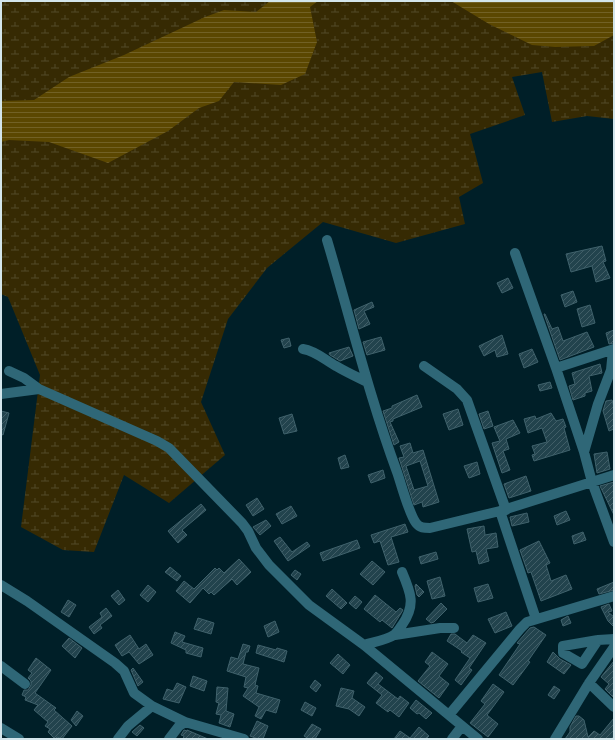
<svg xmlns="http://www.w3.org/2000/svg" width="615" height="740" viewBox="0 0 615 740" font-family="Jost,sans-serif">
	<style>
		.wetland { fill: url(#wetland-marsh) }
		.water { fill: url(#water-rules) }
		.building { fill: url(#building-hatch); stroke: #40626c; fill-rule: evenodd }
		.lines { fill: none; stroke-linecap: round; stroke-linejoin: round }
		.minor { stroke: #2f6777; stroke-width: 10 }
	</style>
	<defs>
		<pattern id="wetland-marsh" width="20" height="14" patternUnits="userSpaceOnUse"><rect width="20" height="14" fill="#362a03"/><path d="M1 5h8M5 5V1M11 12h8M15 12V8" fill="none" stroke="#524928"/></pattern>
		<pattern id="water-rules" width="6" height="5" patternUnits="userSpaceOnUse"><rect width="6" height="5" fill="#5b4701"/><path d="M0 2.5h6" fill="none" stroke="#726126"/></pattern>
		<pattern id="building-hatch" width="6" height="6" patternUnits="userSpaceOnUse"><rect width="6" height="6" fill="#22434d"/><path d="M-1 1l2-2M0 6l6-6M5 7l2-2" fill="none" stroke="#415e67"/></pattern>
	</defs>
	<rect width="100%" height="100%" fill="#001f28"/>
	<path class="wetland" d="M1 1H614V119L587 116 552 122 542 72 512 77 525 115 470 134 483 183 459 197 465 224 396 243 323 222 267 268 228 319 201 402 225 455 169 503 124 475 94 552 63 550 21 527 40 375 8 297 1 294Z"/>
	<path class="water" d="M270 1H318L310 7 317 42 305 74 281 85 234 82 219 101 199 108 168 131 108 163 49 142 9 140 1 142V101L34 100 69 77 124 55 205 17 224 10 256 12Z
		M451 1H614V35L594 46 555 47 532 45 489 24Z"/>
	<path class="building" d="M602 246 606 261 603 262 610 278 596 282 592 266 571 272 566 254Z
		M508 278 513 288 502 293 497 283Z
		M573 291 577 302 565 307 561 295Z
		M372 302 374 307 364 311 370 324 359 329 354 310Z
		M590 305 595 323 582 327 577 309Z
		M544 314H545L552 329 558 327 563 341 587 332 594 347 560 360Z
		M614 330V343L609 344 606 333Z
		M502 335 508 354 497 357 495 350 484 356 479 346Z
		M381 337 385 350 367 355 363 342Z
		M289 338 291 346 284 348 281 340Z
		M349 347 353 356 340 361 330 355 329 353Z
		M532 349 538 362 524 368 519 354Z
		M600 364 602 373 589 376 592 391 585 393V396L573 400 569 386 575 384 572 373Z
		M550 382 552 388 540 391 538 385Z
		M417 395 422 407 393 419V421L390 422 399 442 394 445 383 411 392 408V406Z
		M612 400 614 407V429L609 431 603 411 606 401Z
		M458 409 463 425 449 430 443 414Z
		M1 411 9 413 3 435 1 434Z
		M488 411 493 426 484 429 479 414Z
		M551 413 556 421 563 419 566 427 564 428 570 450 534 461 532 455 535 454 532 446 547 442 542 428 528 433 524 419 535 416 536 419Z
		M292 414 297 431 284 434 279 418Z
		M513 420 520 433 506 439 509 449 503 451 510 470 502 473 492 443 500 441 494 427Z
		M410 443 413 453 423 450 439 502 423 507 422 502 414 505 399 458 404 457 400 446ZM420 461 428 486 414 490 406 466Z
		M607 452 610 469 597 473 594 454Z
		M345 455 349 467 341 469 338 458Z
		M477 462 480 474 469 478 464 466Z
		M383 470 385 478 371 483 368 475Z
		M526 476 531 491 509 498 504 484Z
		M614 482V515L600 486Z
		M257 498 264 509 253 516 246 505Z
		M201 504 206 510 182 530 187 535 178 543 168 531Z
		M291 506 297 516 282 524 276 514Z
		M566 511 570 520 557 525 554 516Z
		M527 513 529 522 512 526 510 517Z
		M266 520 271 526 260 535 253 527Z
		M405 524 408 532 391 537 399 562 388 565 380 541 374 543 371 535Z
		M484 526 485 535 496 533 498 547 486 549 489 561 479 564 476 551 472 552 467 529Z
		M583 532 586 540 574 544 572 536Z
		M280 537 292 552 307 542 310 546 288 561 274 541Z
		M357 540 360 548 323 561 320 553Z
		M539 541 550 563 546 565 551 581 566 575 572 589 541 601 531 572 528 573 527 570 520 550Z
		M436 552 438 559 421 564 419 557Z
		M239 559 251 572 237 585 232 579 214 595 211 592 209 594 203 588 190 603 176 591 184 581 194 589 215 568 217 570 219 568 224 573Z
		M372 561 385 572 373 585 360 574Z
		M170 567 181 576 177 581 165 572Z
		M295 570 301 574 297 580 291 575Z
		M440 577 445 596 432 599 427 581Z
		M614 582V590L599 594 597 589Z
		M416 584 424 592 419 597 417 595 415 586Z
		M488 584 493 598 478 602 474 588Z
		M148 585 156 592 148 602 140 595Z
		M332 589 347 603 341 609 326 596Z
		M118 590 125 600 119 605 111 596Z
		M375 595 396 612 400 608 403 610 392 628 382 620 380 622 364 609Z
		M355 596 362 602 356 609 349 603Z
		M68 600 76 605 69 617 61 612Z
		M441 603 447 609 434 622 431 623 426 619Z
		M609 604 612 611 608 612 614 617V627L608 621 601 607Z
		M106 608 112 616 100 625 102 628 94 634 89 627 102 617 100 613Z
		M506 612 512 626 495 633 488 619Z
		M568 616 571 623 563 626 561 620Z
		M198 618 214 623 211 634 194 629Z
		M275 621 279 632 268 637 264 626Z
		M534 627 546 635 528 661 530 662 513 685 499 675 520 644 517 643 530 628Z
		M175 632 185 636 182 642 203 648 201 657 186 653V650L171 643Z
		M451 634H455L467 643 473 635 486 643 469 668 472 670 461 685 455 680 470 658 461 652 462 651 447 641Z
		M130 635 139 649 146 644 153 655 139 664 129 652 122 656 115 645Z
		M69 638 82 648 75 658 62 646Z
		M243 644 250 646 248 652H246L243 664 259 668 255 685 258 686 256 693 280 700 276 713 266 710 261 719 255 716 259 707 243 696 248 688 244 687 246 677 227 671 231 657 238 659Z
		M258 645 276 650 277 648 287 651 284 662 256 653Z
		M432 652 448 664 439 676 449 684 439 698 418 681 430 666 425 662Z
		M553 652 560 659 571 665 564 674 547 662Z
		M338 654 350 665 343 674 330 663Z
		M36 658 51 670 35 693 56 708 54 710 72 726 62 739 57 737 55 739 48 732 50 729 45 726 48 722 34 710 38 705 25 700 26 697 22 695 24 690H28L31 685V681L28 678 32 673 28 670Z
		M614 661V698L605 689 609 684 601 677Z
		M133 668 143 682 138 686 131 670Z
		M376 672 383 678 378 684 398 699 400 696 409 703 399 717 390 710 388 712 376 703 382 695 367 683Z
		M193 676 207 681 204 691 190 686Z
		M315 680 321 685 316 692 310 687Z
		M177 683 186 687 179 703 163 699 167 689 173 691Z
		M493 684 504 692 487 715 498 724 488 737 470 723 485 704 481 701Z
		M554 686 560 690 554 699 548 695Z
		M217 687 228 688 226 711 234 714 230 727 219 723 221 715 216 714 219 703 216 702Z
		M341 688 354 691 352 698 365 707 359 716 349 709 336 706Z
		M416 700 432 713 426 719 419 713 417 714 410 708Z
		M305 702 316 708 312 716 301 710Z
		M77 711 83 716 76 726 71 720Z
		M576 716H579L584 720 588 737 594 731 600 735 614 718V739H565L570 732V727Z
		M257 721 268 726 263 739H258L250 736Z
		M312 724 321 729 315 739H309L304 736Z
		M140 725 144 728 137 736 132 732Z
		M419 727 429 736 426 739H394L400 731 410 738Z
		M184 730 187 731V730L208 739H183L184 736 181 735Z"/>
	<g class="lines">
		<path class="minor" d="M327 240C350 317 369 396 397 472 401 483 409 514 416 523 420 528 424 528 430 528L500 511 614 475
			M515 253 556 368
			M303 349C316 351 325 360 336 366 346 372 357 377 367 382
			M614 349 556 368 584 452 592 482 614 542
			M424 366 457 389 467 400 506 510
			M9 371 24 378 39 389
			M1 394 39 389 157 441 169 448 242 523 248 531 256 548 269 565 309 605 364 645 478 739
			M584 452 598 404 611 370 613 350
			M500 511 536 619
			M1 585 27 601 115 663 124 671 134 693 152 706
			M395 635 440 628H454
			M598 640 582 664 563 653V646L598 640 614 639
			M364 645C374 642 386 640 394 635 397 633 400 628 402 625 416 605 411 593 402 572
			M1 666 25 684
			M589 683 614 707
			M449 715 520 629 527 622 614 596
			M1 728 19 739
			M118 739 128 726 152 706 185 722 244 739
			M169 739 179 726 185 722
			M452 739 462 726
			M555 739 589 683 614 647"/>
	</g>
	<rect width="615" height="740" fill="none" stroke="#d3e5eb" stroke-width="4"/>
</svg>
